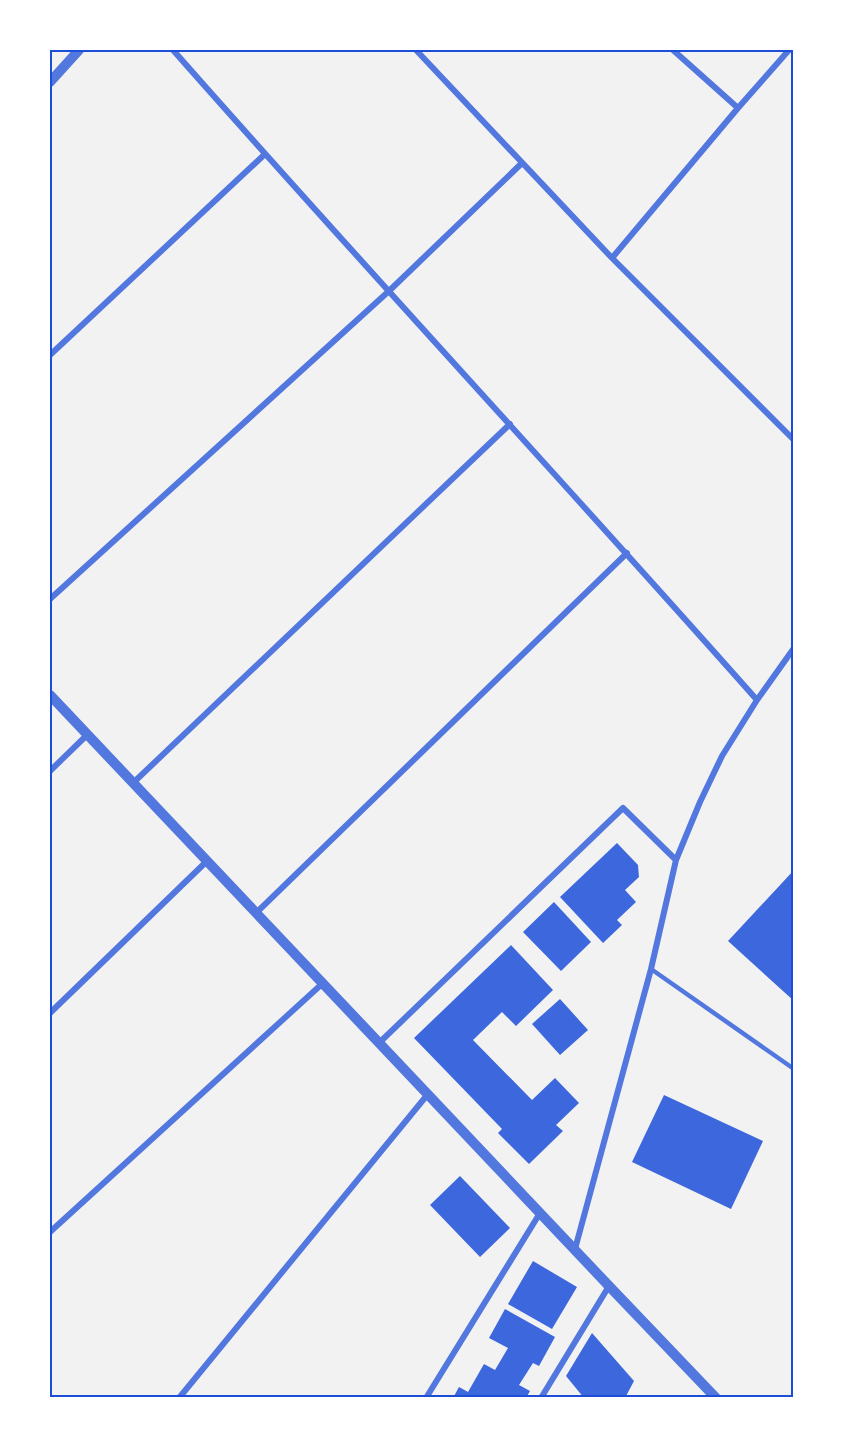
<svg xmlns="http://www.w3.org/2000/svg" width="843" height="1447" viewBox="0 0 843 1447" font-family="'Archivo Narrow',sans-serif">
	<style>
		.building { fill: #3d67dc }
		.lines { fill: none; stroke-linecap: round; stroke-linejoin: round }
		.service { stroke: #5277de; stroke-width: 4.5 }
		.minor { stroke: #5277de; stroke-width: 6 }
		.tertiary { stroke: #5277de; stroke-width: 10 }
		.neatline { fill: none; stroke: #1d4ed8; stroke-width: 2 }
	</style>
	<rect width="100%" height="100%" fill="#f2f2f2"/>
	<path class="building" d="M617 843 638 865 639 877 625 890 636 902 617 920 622 925 603 943 560 897Z
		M794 870V1001L728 941Z
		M554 902 591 942 561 971 523 932Z
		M511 945 553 990 516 1026 502 1012 473 1040 532 1100 555 1078 579 1103 556 1125 563 1131 529 1164 498 1133 502 1129 414 1038Z
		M560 999 588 1030 560 1055 532 1024Z
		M664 1095 763 1141 731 1209 632 1162Z
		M460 1176 510 1228 480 1257 430 1205Z
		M533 1261 577 1287 552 1329 508 1304Z
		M505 1309 555 1337 539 1366 533 1363 519 1385 530 1391 526 1398H453L459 1387 468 1392 484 1364 495 1370 508 1348 489 1338Z
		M592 1333 634 1381 625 1398H584L566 1376Z"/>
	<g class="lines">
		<path class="service" d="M651 969 794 1069"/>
		<path class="minor" d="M173 50C365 268 564 482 757 700
			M416 50 612 258 794 440
			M673 50 738 108
			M612 258 738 108 789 50
			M50 355 265 154
			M50 599 389 291 522 163
			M50 771 87 735
			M133 783 510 424
			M256 913 627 553
			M50 1013 207 861
			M379 1043 623 808 676 860
			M50 1232 323 983
			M575 1249 651 969 676 860 700 802 722 756 757 700 794 648
			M179 1398 428 1094
			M426 1398 540 1213
			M541 1398 609 1286"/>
		<path class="tertiary" d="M50 82 79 50
			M50 695 609 1286 716 1398"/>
	</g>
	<rect width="843" height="1447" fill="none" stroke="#ffffff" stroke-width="102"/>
	<rect x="51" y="51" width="741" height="1345" class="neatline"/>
</svg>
